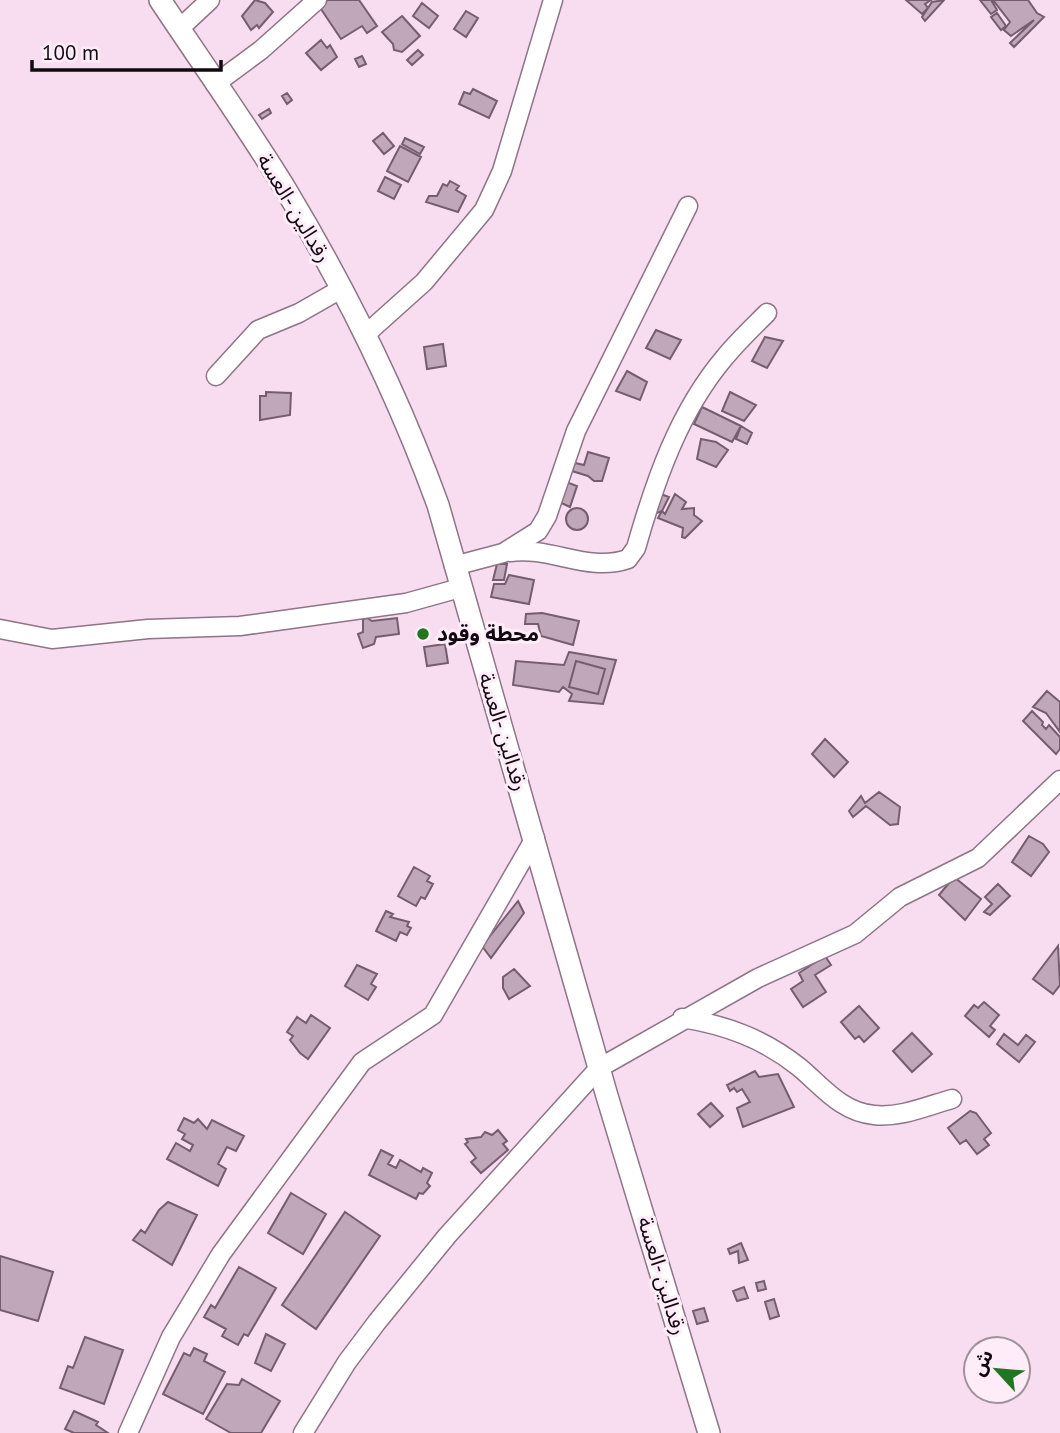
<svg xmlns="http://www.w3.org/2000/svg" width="1060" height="1433" viewBox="0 0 1060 1433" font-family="'PT Sans','Noto Sans Arabic',sans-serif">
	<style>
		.building { fill: #c1a7ba; stroke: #755d6f; stroke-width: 2 }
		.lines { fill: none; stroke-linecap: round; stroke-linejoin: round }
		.minor-casing { stroke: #8d7486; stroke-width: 21 }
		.major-casing { stroke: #8d7486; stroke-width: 24 }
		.minor { stroke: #fff; stroke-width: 18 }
		.major { stroke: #fff; stroke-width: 21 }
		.poi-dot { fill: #237620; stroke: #feedf9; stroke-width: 2.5 }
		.labels { text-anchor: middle; stroke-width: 6; stroke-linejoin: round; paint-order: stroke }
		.street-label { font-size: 21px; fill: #120910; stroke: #feedf9 }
		.poi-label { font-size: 21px; font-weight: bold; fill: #120910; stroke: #feedf9; text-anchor: start }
	</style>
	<rect width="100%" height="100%" fill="#f8dcf0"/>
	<path class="building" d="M255 0 265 3 273 12 259 28 257 25 251 30 242 16Z
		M328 0H359L377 26 367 33 362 26 341 39 319 6Z
		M906 0H931L925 4 928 8 922 14Z
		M944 0 925 21 922 17 932 2Z
		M980 0H991L997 10 991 14Z
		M993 0H1028L1037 13 1044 17 1014 47 1010 43 1034 20 1011 36 1004 30 1010 22Z
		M422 3 438 16 429 28 413 16Z
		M466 11 478 18 466 37 454 29Z
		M997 13 1006 26 1001 30 991 17Z
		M402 16 420 36 402 52 394 50 393 44 382 32Z
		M321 40 327 48 330 45 337 57 321 70 306 53Z
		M418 50 423 55 412 65 407 60Z
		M362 56 366 64 359 67 355 59Z
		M473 89 497 101 489 118 459 104 464 92 470 94Z
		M287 93 292 100 287 104 282 96Z
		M269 109 271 113 262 119 259 115Z
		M383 133 394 146 384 154 373 141Z
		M405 138 424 147 420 154 402 144Z
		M400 146 421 157 408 182 387 171Z
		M385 177 401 185 394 199 378 191Z
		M450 181 459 186 456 190 466 196 458 212 426 202 429 196H437L443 184 447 186Z
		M656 330 681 340 670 359 646 348Z
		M765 337 783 341 767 368 752 361Z
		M443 344 446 366 427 369 424 347Z
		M627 371 647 382 640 400 616 391Z
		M266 392 291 393 290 415 260 420V396H266Z
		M730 392 756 405 744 421 722 411Z
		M702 407 741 426 732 442 694 424Z
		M741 426 752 433 747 444 736 439Z
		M701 439 716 442 728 450 716 467 697 459Z
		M588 452 609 458 602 481H594L588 476 572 471 575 463 584 465Z
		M561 480 577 486 570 507 555 500Z
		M658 493 669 497 662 511 657 513 650 509Z
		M675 494 686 502 682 509 694 508V515L702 521 685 538 682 537 683 528 658 518 662 511 665 514Z
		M566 519a11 11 0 1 1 22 0a11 11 0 1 1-22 0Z
		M497 564H507L504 580H493Z
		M509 575 534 580 529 604 491 597 494 584H505Z
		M542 613 579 621 573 645 541 636 538 624H525L526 614Z
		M367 618 372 621 397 618 399 634 376 637 374 644 363 648 358 634 363 632V619Z
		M445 644 448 663 427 666 424 647Z
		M569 652 616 660 603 704 569 701 572 694 563 687 559 692 513 685 516 661 564 665Z
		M576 661 605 669 598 694 569 687Z
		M1047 691 1060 702V732L1046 713 1033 707Z
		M1032 711 1043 722 1042 725 1046 729 1049 725 1060 737V749L1056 754 1023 721Z
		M825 739 848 762 834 777 812 754Z
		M879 792 900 807 898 824 890 825 866 806 853 817 849 811 861 796 865 803Z
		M1029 836 1043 844 1049 852 1031 876 1012 862Z
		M414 867 430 876 427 881 433 884 425 899 421 897 416 906 398 896Z
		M954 877 981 899 965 920 939 895Z
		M998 884 1010 896 990 915 984 912 992 904 985 897Z
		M518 901 524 913 491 958 482 946Z
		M386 911 393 914 390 917 409 922 407 926 411 928 407 935 400 932 396 941 376 931Z
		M1058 946 1060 985 1053 994 1033 979Z
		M825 956 831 965 815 975 826 992 803 1007 791 989 803 981 799 973Z
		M357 965 377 974 371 984 376 987 368 1000 345 986Z
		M514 969 530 986 509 999 503 988V977Z
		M984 1002 999 1015 990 1026 995 1030 989 1037 965 1016 974 1005 978 1008Z
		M859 1006 879 1028 864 1042 859 1036 855 1039 841 1022Z
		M311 1015 330 1028 308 1059 300 1053 290 1040 293 1036 287 1032 297 1017 306 1023Z
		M912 1033 932 1054 912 1072 893 1051Z
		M1004 1034 1018 1045 1026 1035 1035 1042 1019 1062 997 1044Z
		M755 1071 759 1077 778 1074 794 1107 743 1127 737 1108 750 1102 742 1089 737 1092 734 1088 730 1091 727 1085Z
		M711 1103 723 1116 710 1127 698 1114Z
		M970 1111 976 1113 991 1133 984 1139 989 1145 977 1154 966 1140 960 1144 948 1128Z
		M184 1118 194 1123 198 1119 207 1129 212 1120 244 1136 236 1151 227 1147 218 1164 226 1169 218 1186 167 1159 176 1143 190 1151 193 1145 182 1139 185 1134 178 1130Z
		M498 1130 507 1141 503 1144 508 1150 481 1173 471 1162 476 1158 465 1144 468 1142 466 1139 481 1137 485 1132 492 1135Z
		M381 1150 393 1156 388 1164 396 1168 400 1160 421 1172 423 1168 432 1173 427 1183 430 1186 423 1194 419 1193 416 1199 369 1175Z
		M291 1193 326 1214 303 1254 268 1233Z
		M168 1202 197 1215 172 1265 133 1240 141 1230 145 1233 159 1210Z
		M345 1212 380 1236 316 1329 282 1305Z
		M741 1243 748 1260 739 1263 738 1251 730 1254 728 1249Z
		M0 1256 53 1272 38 1321 0 1310Z
		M239 1267 276 1288 248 1336 244 1334 238 1345 222 1336 226 1329 204 1317 211 1305 215 1308Z
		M764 1281 766 1289 758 1291 756 1283Z
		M744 1287 748 1298 737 1301 733 1291Z
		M774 1299 779 1316 770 1319 765 1302Z
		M704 1308 708 1321 697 1324 693 1311Z
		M266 1334 285 1344 271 1371 255 1363Z
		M85 1337 123 1350 104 1404 60 1388 68 1366 73 1368Z
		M194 1348 207 1354 204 1361 225 1372 203 1414 163 1394 184 1353 190 1356Z
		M242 1379 280 1401 261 1433H231L206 1419 227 1384 239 1385Z
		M74 1411 98 1422 96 1425 108 1433H74L65 1429Z"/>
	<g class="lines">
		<g class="minor-casing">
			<path id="minor" d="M179 29 210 0
				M215 84 261 50 317 0
				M366 334 424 282 484 210 502 171 553 0
				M216 376 258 330 299 313 341 289
				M510 552C551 546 588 573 628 559L636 548C655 481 679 411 725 357 738 341 753 327 767 313
				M454 566 503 553 538 531 547 516 576 431 688 206
				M0 629 52 639 148 629 240 626 406 603 460 588
				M682 1018C726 1025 764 1039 799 1067 822 1086 841 1112 874 1115 900 1118 927 1106 952 1099
				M128 1433 171 1337 221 1254 362 1062 433 1015 535 838
				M303 1433 347 1362 377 1322 447 1236 599 1068 758 978 855 934 900 897 978 858 1060 780"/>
		</g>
		<g class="major-casing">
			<path id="major" d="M160 0C202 63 246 125 286 190 346 290 398 395 438 505L607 1096 709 1433"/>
		</g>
		<use href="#minor" class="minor"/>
		<use href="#major" class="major"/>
	</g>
	<circle class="poi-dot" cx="423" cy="634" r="7"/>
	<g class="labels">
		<g class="street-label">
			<text transform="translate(294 208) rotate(59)" y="7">رقدالين -العسة</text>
			<text transform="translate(503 732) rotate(73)" y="7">رقدالين -العسة</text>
			<text transform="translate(662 1276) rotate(73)" y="7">رقدالين -العسة</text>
		</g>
		<g class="poi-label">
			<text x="437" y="641">محطة وقود</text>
		</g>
	</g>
	<g transform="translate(997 1370) rotate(296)"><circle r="33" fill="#feedf9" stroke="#a0929c" stroke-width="2"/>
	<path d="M0-5L12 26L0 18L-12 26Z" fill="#237620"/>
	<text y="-10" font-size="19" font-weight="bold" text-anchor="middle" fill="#120910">ش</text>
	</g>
	<path d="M32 60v10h189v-10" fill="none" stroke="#120910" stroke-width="3.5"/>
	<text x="42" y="60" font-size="21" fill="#120910" stroke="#feedf9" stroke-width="5" paint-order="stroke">100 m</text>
</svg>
